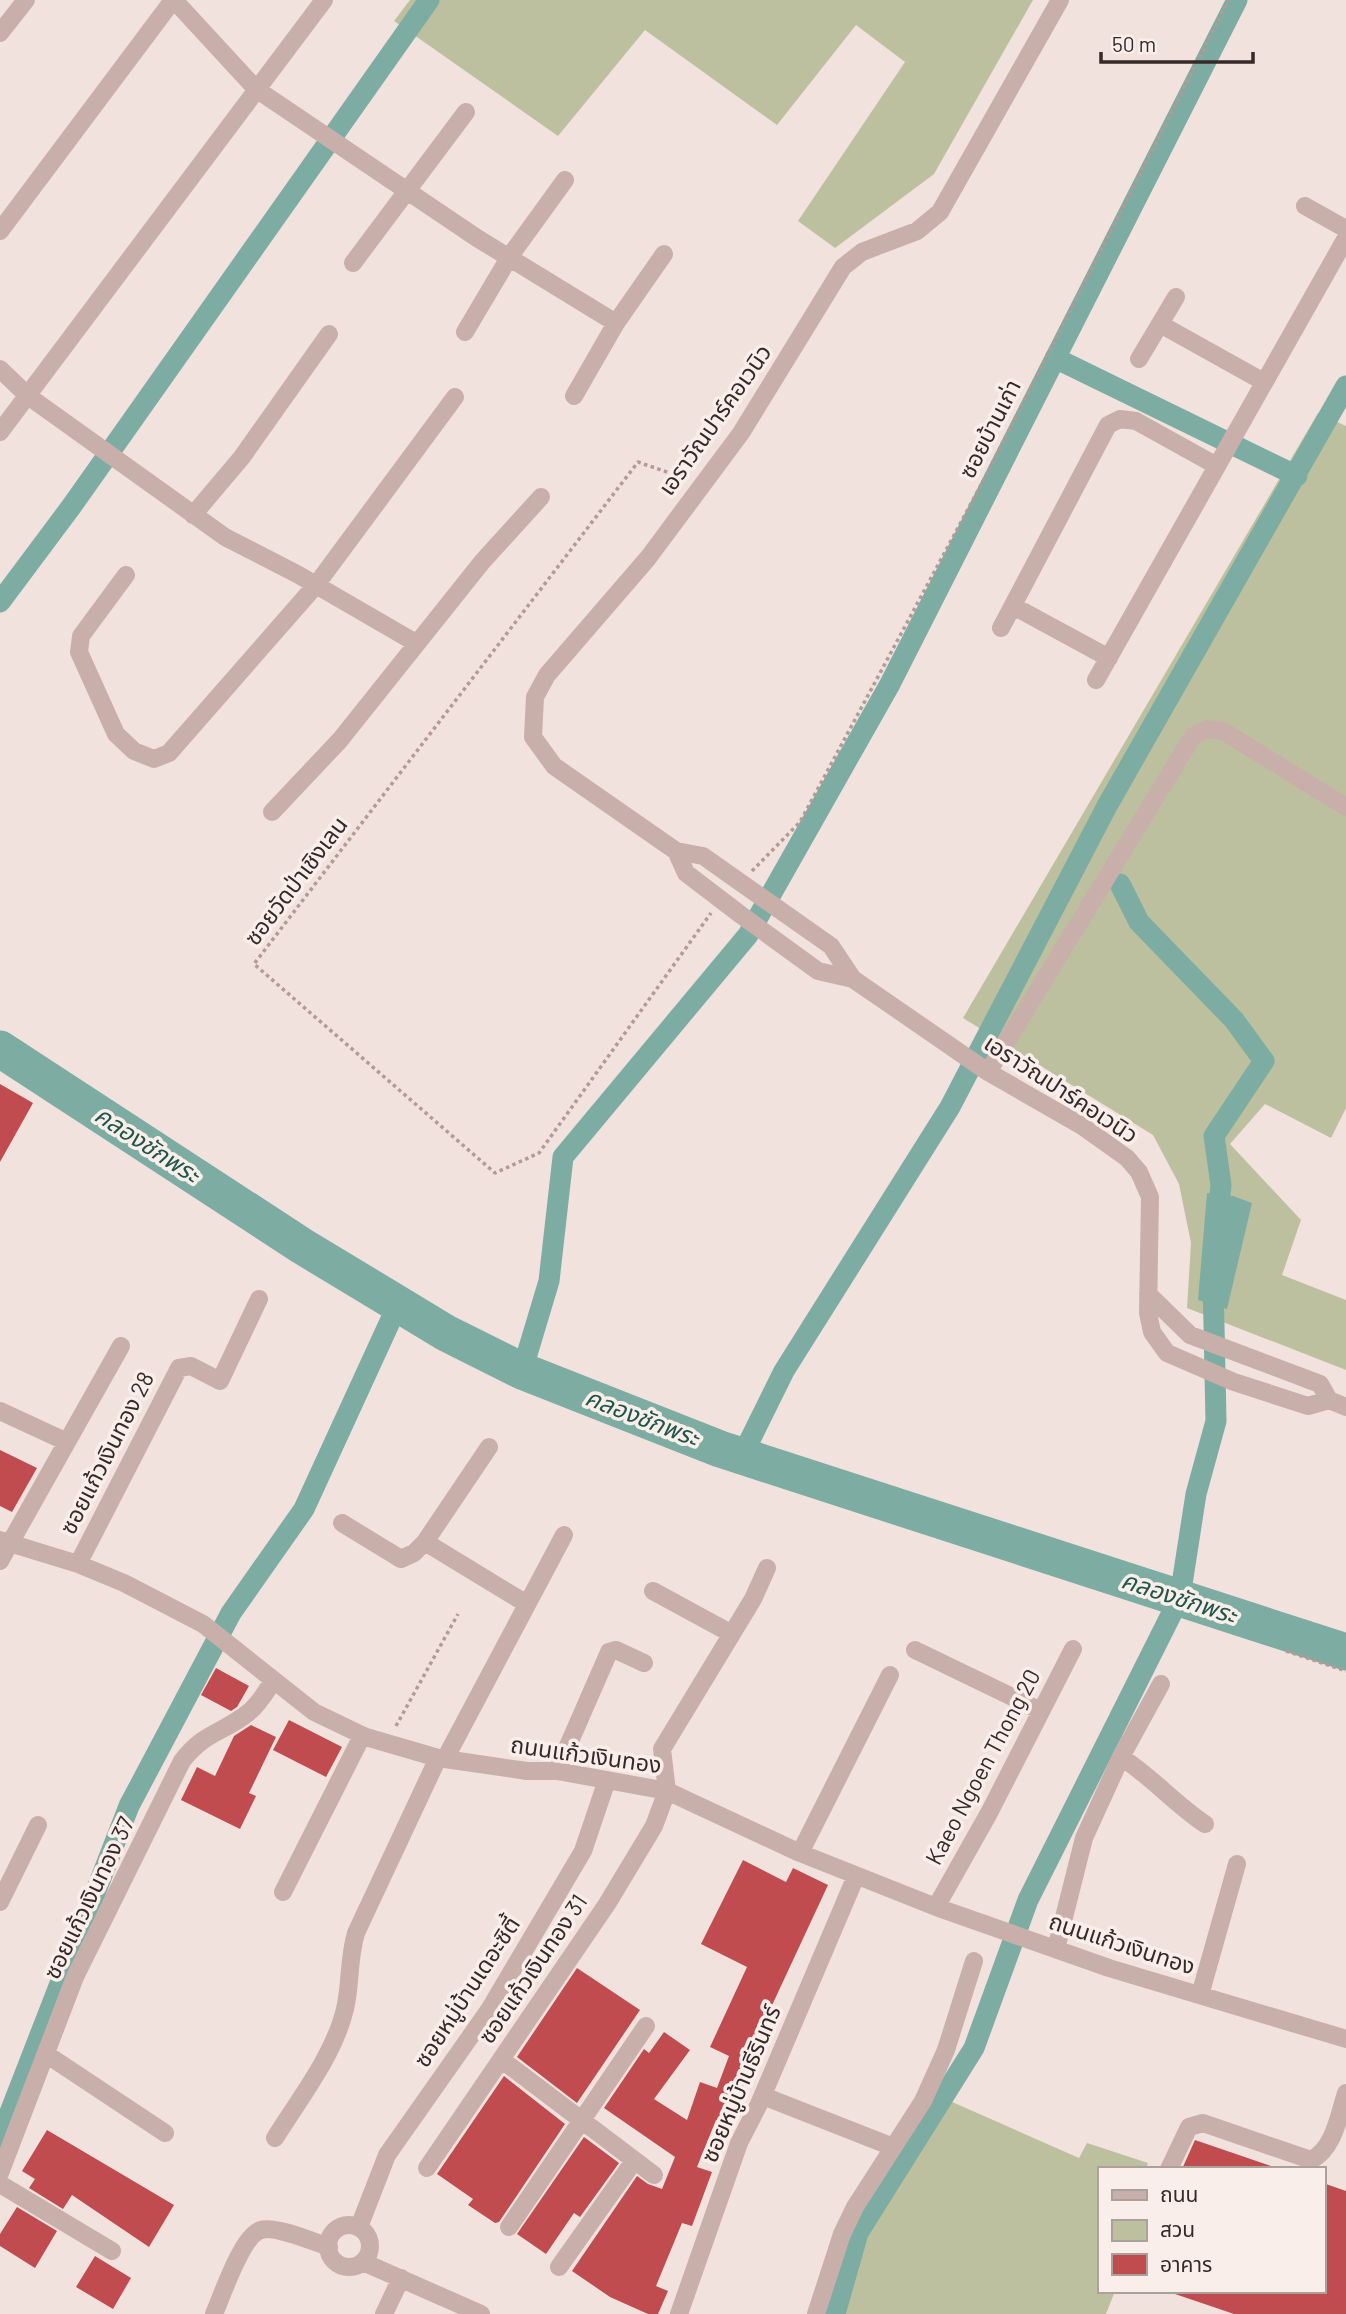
<svg xmlns="http://www.w3.org/2000/svg" width="1346" height="2314" viewBox="0 0 1346 2314" font-family="Barlow,'Noto Sans Thai',sans-serif">
	<style>
		.green { fill: #bdc09e }
		.water { fill: #7dada2 }
		.lines { fill: none; stroke-linecap: round; stroke-linejoin: round }
		.canal { stroke: #7dada2; stroke-width: 21 }
		.river { stroke: #7dada2; stroke-width: 37 }
		.building { fill: #c04c4f }
		.path { stroke: #b59994; stroke-width: 3.5; stroke-dasharray: 3.5 3.5; stroke-linecap: butt }
		.minor { stroke: #c9afaa; stroke-width: 18 }
		.labels { text-anchor: middle; stroke-width: 7; stroke-linejoin: round; paint-order: stroke }
		.street-label { font-size: 23px; fill: #362a29; stroke: #f9eee9 }
		.water-label { font-size: 24px; font-style: italic; fill: #20564b; stroke: #f9eee9 }
	</style>
	<rect width="100%" height="100%" fill="#f1e2dd"/>
	<path class="green" d="M410 0H1033L934 174 835 248 798 221 905 62 856 25 777 125 645 30 558 136 394 21Z
		M1318 413 1346 426V1108L1331 1138 1265 1104 1230 1144 1301 1220 1282 1275 1346 1300V1370L1187 1308 1191 1243 1179 1184 1153 1135 963 1018Z
		M950 2101 1079 2158 1087 2143 1148 2163 1146 2169H1099V2291H1115L1106 2314H844L865 2237Z"/>
	<path class="water" d="M1207 1193 1233 1196 1252 1203 1227 1309 1198 1300Z"/>
	<g class="lines">
		<path class="canal" d="M1055 358 1297 476
			M0 602 71 507 429 0
			M1120 884 1139 922 1234 1020 1264 1061 1214 1136 1221 1185 1217 1222
			M522 1371 549 1281 563 1157 748 935 890 684 1237 0
			M742 1456 784 1371 950 1107 1107 806 1346 386
			M0 2138 129 1806 231 1613 304 1509 399 1302
			M835 2314 858 2233 974 2048 1028 1900 1180 1597 1196 1494 1216 1421 1213 1278"/>
		<path class="river" d="M0 1049 302 1246 446 1333 522 1371 720 1449 1346 1652"/>
	</g>
	<path class="building" d="M0 1084 33 1103 0 1162Z
		M0 1450 37 1468 12 1512 0 1506Z
		M216 1668 249 1686 237 1707 231 1711 201 1695Z
		M289 1720 342 1747 326 1777 273 1750Z
		M251 1725 276 1737 249 1793 256 1796 240 1829 181 1800 197 1767 215 1776 234 1736Z
		M743 1860 786 1882 793 1868 828 1885 741 2072 749 2075 728 2124 716 2120 697 2167 712 2172 692 2226 682 2223 656 2286 668 2291 658 2314H648L610 2297 572 2271 637 2176 648 2184 662 2189 675 2157 604 2108 644 2049 649 2053 664 2032 690 2050 654 2099 687 2120 700 2082 717 2088 729 2056 710 2047 747 1967 701 1944Z
		M577 1968 640 2010 577 2103 517 2057Z
		M504 2076 565 2124 499 2222 495 2223 468 2205 473 2199 437 2174Z
		M47 2130 174 2205 149 2247 72 2195 63 2209 29 2188 35 2179 22 2171Z
		M584 2137 619 2163 580 2217 574 2213 546 2254 517 2234Z
		M1195 2140 1271 2166V2169H1182Z
		M1323 2183 1346 2191V2314H1234L1175 2294V2291H1323Z
		M17 2207 57 2231 35 2268 0 2246V2234Z
		M95 2256 131 2278 113 2309 76 2287Z"/>
	<g class="lines">
		<path class="path" d="M687 479 638 462 254 964 495 1173 539 1153 711 913
			M752 871 800 822 982 483 1229 0
			M1286 1651 1346 1671
			M396 1726 458 1614"/>
		<path class="minor" d="M174 0 256 89 477 238 616 323
			M1060 0 940 212 917 231 862 252 843 267 741 433 648 558 547 675 535 697 533 737 554 766 676 851 703 856 831 946 853 979 988 1072 1082 1126 1127 1158 1139 1172 1150 1197 1148 1313 1152 1332 1167 1353 1234 1382 1308 1406 1329 1400
			M0 33 26 0
			M1305 206 1346 229
			M0 231 173 0
			M353 263 466 112
			M1160 324 1264 382
			M465 332 510 256 565 180
			M1139 359 1176 297
			M0 369 28 396 225 537 297 574 416 643
			M574 396 616 323 664 254
			M0 432 324 0
			M193 515 242 457 329 334
			M126 575 81 636 79 652 116 734 134 751 154 759 169 753 316 585 455 397
			M1013 606 1109 658
			M1001 628 1108 425 1120 419 1136 421 1217 466
			M1096 680 1346 238
			M272 812 340 740 482 562 541 497
			M676 851 686 873 741 915 818 971 853 979
			M988 1072 1193 736 1207 729 1223 731 1346 807
			M1148 1294 1190 1335 1320 1384 1329 1400 1346 1407
			M0 1411 67 1442
			M342 1523 401 1559 414 1553 425 1542 489 1447
			M0 1540 78 1564 124 1583 203 1624 314 1712 366 1737 438 1758 527 1771H557L667 1791 800 1853 936 1907 1109 1968 1346 2039
			M425 1542 527 1604
			M0 1561 121 1346
			M78 1564 179 1368 191 1366 220 1381 259 1299
			M653 1591 732 1634
			M915 1650 1041 1711
			M1121 1757C1152 1777 1175 1804 1205 1824
			M445 1759 564 1535
			M557 1771 609 1652 616 1650 644 1663
			M800 1853 890 1675
			M283 1892 362 1736
			M0 1902 38 1825
			M936 1907 989 1813 1073 1649
			M1056 1949 1084 1838 1121 1757 1161 1684
			M1200 1995 1237 1864
			M46 2054 165 2133
			M502 2060 654 2175
			M763 2096 893 2147
			M275 2138C300 2098 334 2055 345 2009 351 1984 348 1960 356 1933L438 1758
			M427 2168 607 1904 654 1826 667 1791 662 1749 753 1599 767 1568
			M1169 2169 1189 2127 1203 2123 1311 2160C1334 2149 1339 2115 1346 2093
			M0 2173 75 1977 182 1761C205 1731 224 1733 249 1712 259 1704 266 1692 273 1681
			M0 2184 112 2251
			M328 2246a21 21 0 1 1 42 0a21 21 0 1 1-42 0Z
			M359 2227 387 2155 489 2010 583 1851 607 1780
			M509 2227 646 2026
			M363 2262 481 2314
			M559 2267 634 2161
			M214 2314C222 2296 242 2235 261 2230 274 2225 314 2242 329 2247
			M384 2314 401 2278
			M679 2314 739 2143 759 2104 856 1876
			M816 2314 842 2234 855 2207 923 2101 946 2050 974 1961"/>
	</g>
	<g class="labels">
		<g class="street-label">
			<text transform="translate(715 420) rotate(-55)" y="8">เอราวัณปาร์คอเวนิว</text>
			<text transform="translate(990 429) rotate(-63)" y="8">ซอยบ้านเก่า</text>
			<text transform="translate(296 881) rotate(-53)" y="8">ซอยวัดป่าเชิงเลน</text>
			<text transform="translate(1061 1089) rotate(33)" y="8">เอราวัณปาร์คอเวนิว</text>
			<text transform="translate(107 1453) rotate(-63)" y="8">ซอยแก้วเงินทอง 28</text>
			<text transform="translate(586 1755) rotate(8)" y="8">ถนนแก้วเงินทอง</text>
			<text transform="translate(983 1767) rotate(-62)" y="8">Kaeo Ngoen Thong 20</text>
			<text transform="translate(89 1898) rotate(-64)" y="8">ซอยแก้วเงินทอง 37</text>
			<text transform="translate(1122 1944) rotate(18)" y="8">ถนนแก้วเงินทอง</text>
			<text transform="translate(533 1969) rotate(-56)" y="8">ซอยแก้วเงินทอง 31</text>
			<text transform="translate(467 1992) rotate(-57)" y="8">ซอยหมู่บ้านเดอะซิตี้</text>
			<text transform="translate(741 2084) rotate(-67)" y="8">ซอยหมู่บ้านธีรินทร์</text>
		</g>
		<g class="water-label">
			<text transform="translate(147 1145) rotate(33)" y="8">คลองชักพระ</text>
			<text transform="translate(642 1418) rotate(21)" y="8">คลองชักพระ</text>
			<text transform="translate(1179 1598) rotate(18)" y="8">คลองชักพระ</text>
		</g>
	</g>
	<rect x="1098" y="2167" width="228" height="126" fill="#f9eee9" stroke="#aba09c" stroke-width="2"/>
	<rect x="1112" y="2190" width="35" height="10" fill="#c9afaa" stroke="#aba09c" stroke-width="2"/>
	<text x="1160" y="2202" font-size="21" fill="#362a29">ถนน</text>
	<rect x="1112" y="2220" width="35" height="21" fill="#bdc09e" stroke="#aba09c" stroke-width="2"/>
	<text x="1160" y="2237" font-size="21" fill="#362a29">สวน</text>
	<rect x="1112" y="2254" width="35" height="21" fill="#c04c4f" stroke="#aba09c" stroke-width="2"/>
	<text x="1160" y="2272" font-size="21" fill="#362a29">อาคาร</text>
	<path d="M1101 52v10h152v-10" fill="none" stroke="#362a29" stroke-width="3.5"/>
	<text x="1112" y="52" font-size="21" fill="#362a29" stroke="#f9eee9" stroke-width="5" paint-order="stroke">50 m</text>
</svg>
